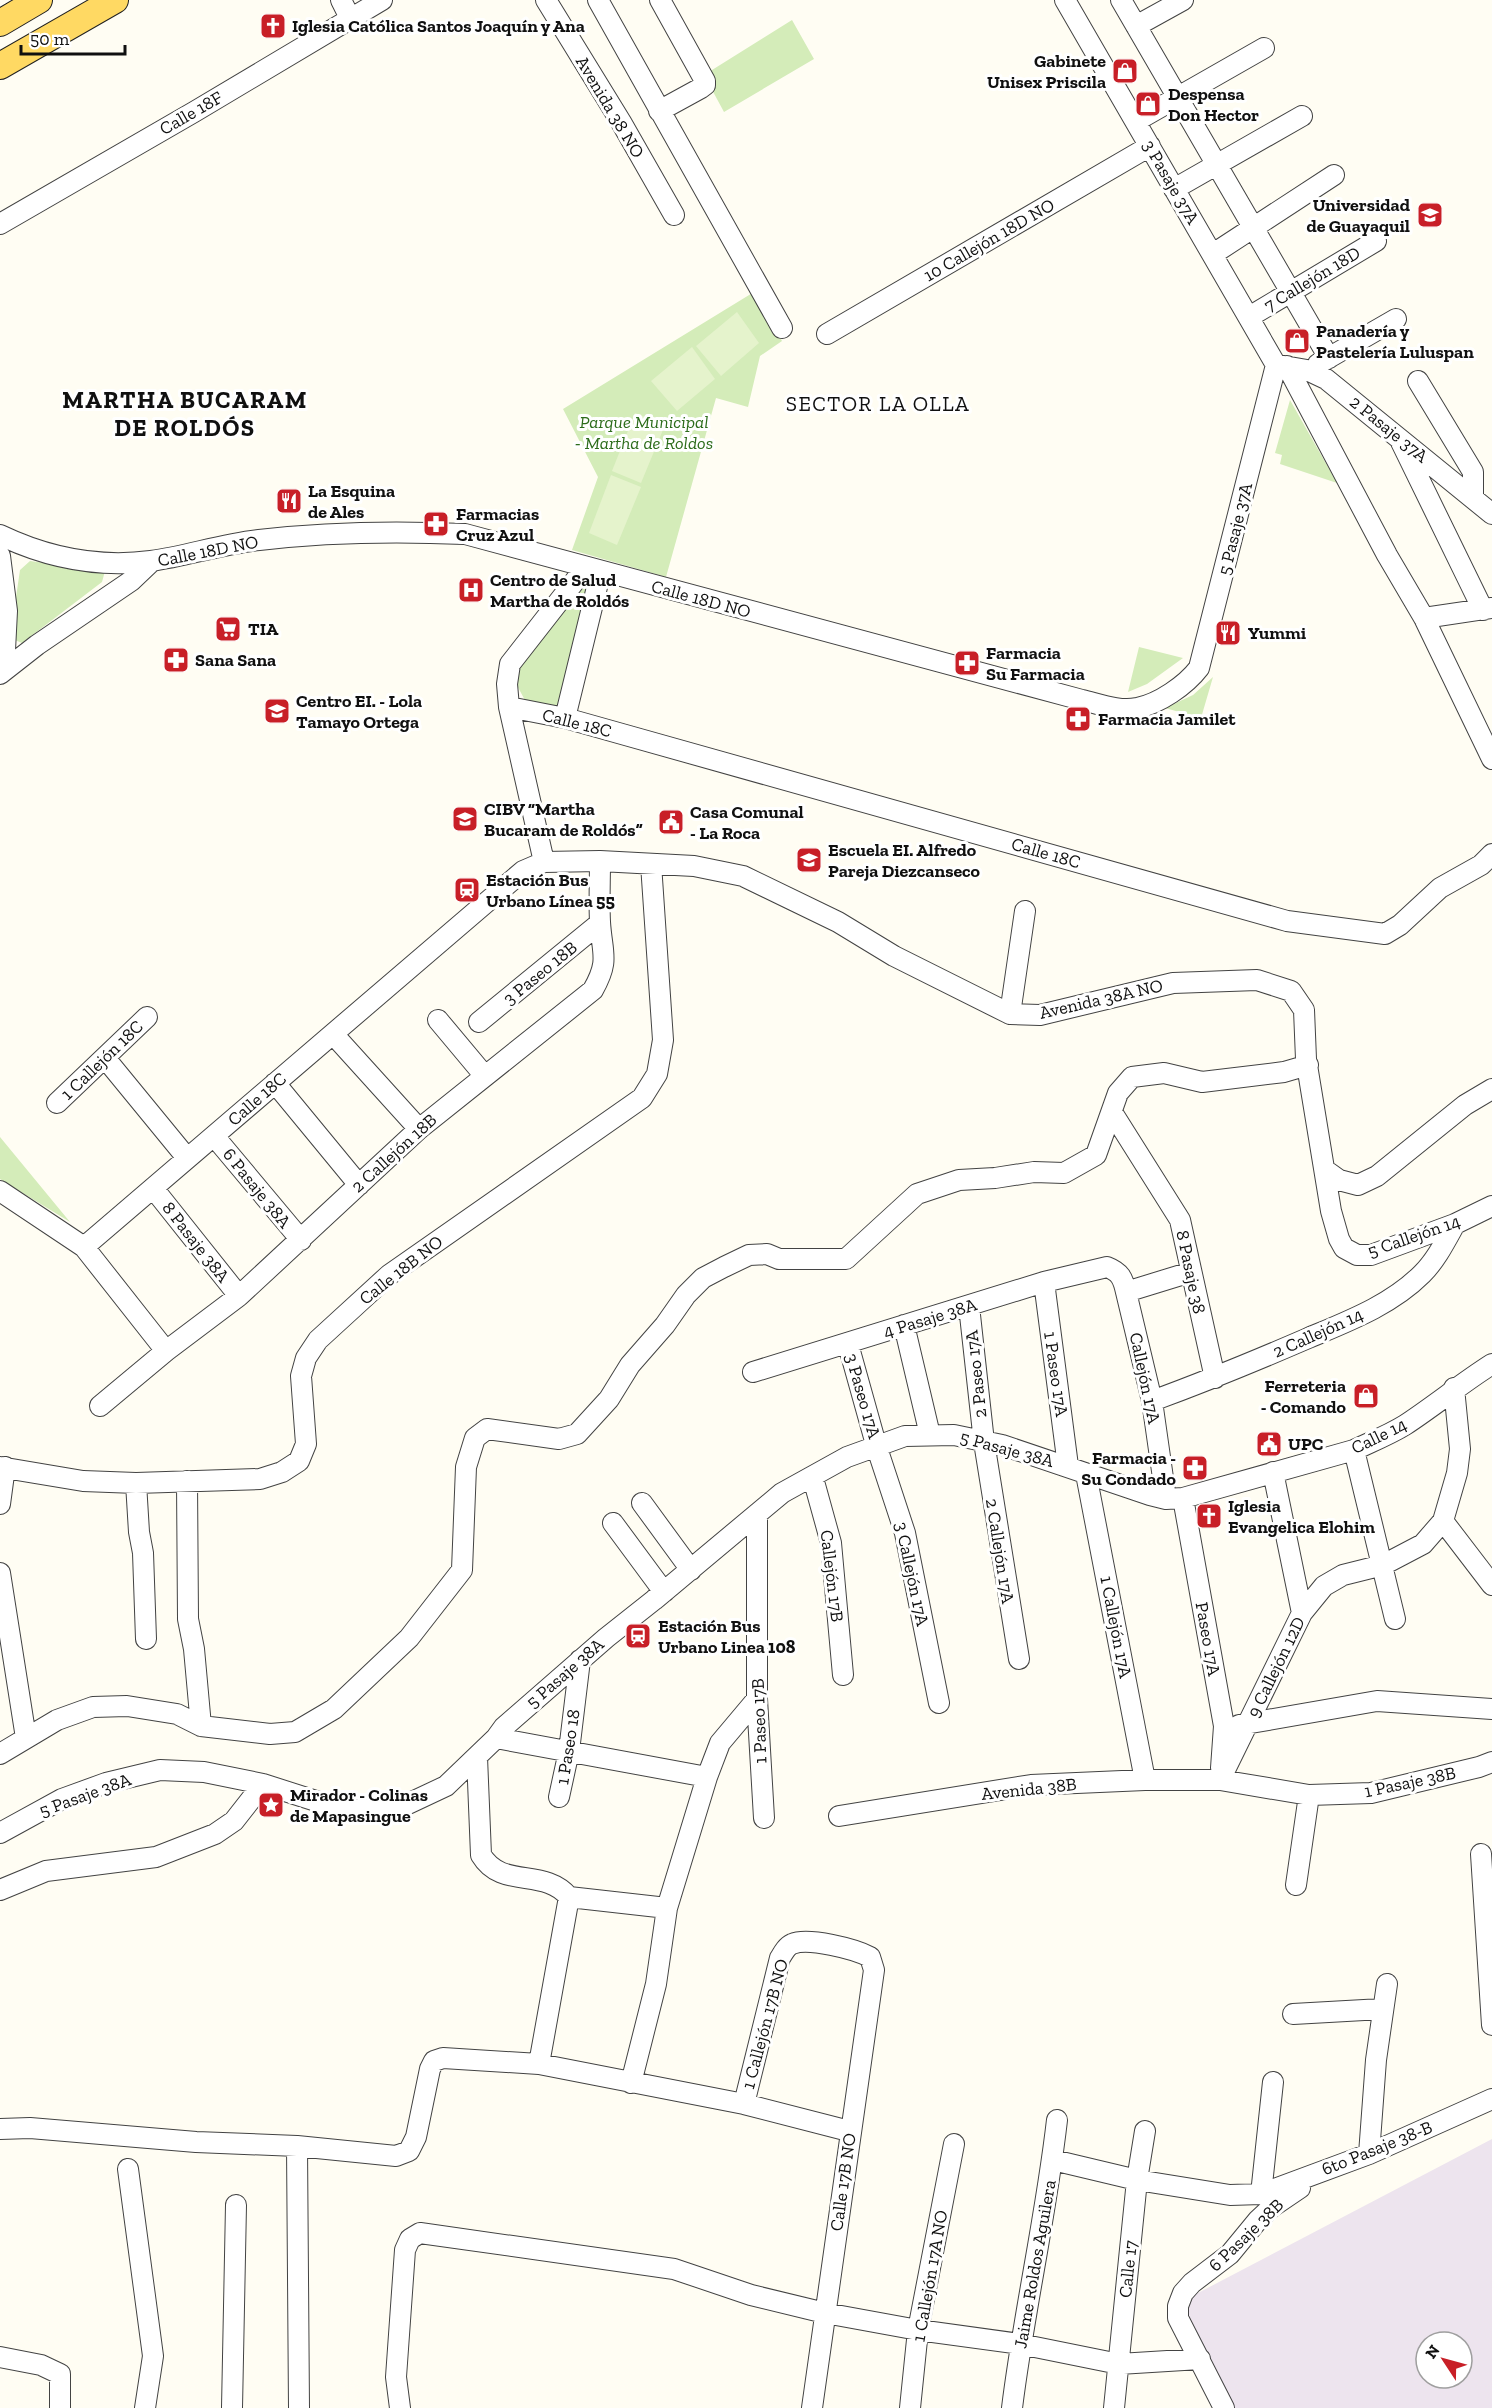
<svg xmlns="http://www.w3.org/2000/svg" width="1492" height="2408" viewBox="0 0 1492 2408" font-family="'Zilla Slab',serif">
	<style>
		.industrial { fill: #ede4ee; fill-rule: evenodd }
		.green { fill: #d4ecb9 }
		.pitch { fill: #e5f3cc }
		.lines { fill: none; stroke-linecap: round; stroke-linejoin: round }
		.minor-casing { stroke: #434343; stroke-width: 22 }
		.major-casing { stroke: #212121; stroke-width: 28 }
		.minor { stroke: #fff; stroke-width: 20 }
		.major { stroke: #ffd963; stroke-width: 26 }
		.labels { text-anchor: middle; stroke-width: 6; stroke-linejoin: round; paint-order: stroke }
		.poi-label { font-size: 18px; font-weight: bold; fill: #101010; stroke: #fff; text-anchor: start }
		.street-label { font-size: 18px; fill: #101010; stroke: #fff }
		.park-label { font-size: 18px; font-style: italic; fill: #2c6c1b; stroke: #fff }
		.quarter-label { font-size: 21px; letter-spacing: 1.5px; fill: #101010; stroke: #fff }
		.district-label { font-size: 24px; font-weight: bold; letter-spacing: 1.5px; fill: #101010; stroke: #fff }
	</style>
	<rect width="100%" height="100%" fill="#fffdf3"/>
	<path class="industrial" d="M1492 2139V2408H1231L1177 2304ZM1426 2342H1462V2378H1426Z"/>
	<path class="green" d="M792 20 814 59 724 112 704 75Z
		M754 292 782 341 760 356 748 407 716 398 666 577 572 550 598 477 563 409Z
		M1290 400 1337 483 1280 464 1282 455 1275 453Z
		M30 561 105 571 102 582 22 643 10 638 20 570Z
		M583 578 597 581 563 715 527 704 513 678 514 663Z
		M1139 647 1183 658 1147 684 1128 692Z
		M1213 677 1201 718 1165 708 1193 695Z
		M0 1137 70 1222 0 1179Z"/>
	<path class="pitch" d="M737 312 759 343 721 376 696 346Z
		M692 347 715 379 677 411 651 381Z
		M635 413 665 425 641 483 612 471Z
		M611 475 641 487 617 545 589 533Z"/>
	<g class="lines">
		<g class="minor-casing">
			<path id="minor" d="M341 0 350 18
				M546 0 621 122 674 215
				M598 0 782 328
				M1065 0 1276 365
				M1121 0 1329 358
				M1136 26 1183 0
				M659 111 701 88 705 85V81L660 0
				M1136 121 1264 48
				M1174 189 1302 116
				M0 224 194 112 382 0
				M1213 254 1334 175
				M1249 317 1376 241
				M827 334 1150 146
				M1318 364 1396 319
				M1278 365 1307 370 1326 379 1492 514
				M1287 366 1387 555 1424 618 1492 759
				M1418 381 1473 472V498
				M1401 442 1483 610
				M0 535C48 558 97 568 151 561 187 556 222 544 259 540 327 532 397 531 465 534L1082 700C1099 704 1120 712 1137 708 1159 704 1186 685 1199 668L1276 365
				M0 556 7 611 4 670
				M1424 618 1492 608
				M0 674 37 645 131 581 152 561
				M509 707 565 718 1287 921 1385 934 1400 925 1440 888 1481 865 1492 854
				M565 718 597 587
				M544 862 509 707 507 684 510 664 585 568
				M1010 1014 1025 911
				M438 1020 484 1075
				M479 1022 600 923
				M333 1034 419 1129
				M105 1058 187 1158
				M275 1083 359 1185
				M57 1103 147 1017
				M1112 1112 1180 1220 1215 1378
				M214 1136 301 1240
				M1325 1170 1339 1180 1358 1185 1377 1176 1465 1105 1492 1089
				M153 1188 239 1296
				M0 1191 84 1247 166 1351
				M84 1247 523 871 544 862 600 861 694 866 743 876 838 922 894 956 1010 1014 1040 1015 1173 983 1257 980 1291 991 1304 1010 1306 1059 1331 1211 1339 1239 1344 1248 1357 1255H1371L1455 1224 1492 1206
				M1044 1282 1068 1466
				M1126 1292 1191 1272
				M969 1306 984 1442 1019 1659
				M904 1325 930 1435
				M848 1344 877 1448 905 1533 939 1703
				M753 1372 1044 1282 1107 1267C1120 1272 1123 1278 1126 1292L1152 1401 1166 1499
				M1152 1401C1204 1382 1255 1361 1306 1339 1346 1322 1390 1306 1422 1274 1436 1260 1445 1242 1455 1224
				M100 1406 166 1351 239 1296 419 1129 593 990C610 960 602 954 600 922 599 902 600 881 600 861
				M1354 1450 1395 1619
				M0 1467 83 1481 136 1483 260 1479 282 1472 299 1461 306 1444 301 1376 306 1358 318 1340 389 1275 642 1098 657 1074 663 1040 651 864
				M1273 1472 1302 1613
				M1086 1474 1145 1780
				M813 1478 831 1543 843 1675
				M187 1481 188 1619 194 1649 201 1726
				M136 1483 139 1532 143 1553 146 1639
				M1183 1498 1224 1726 1221 1768
				M642 1503 691 1570
				M0 1504 5 1467
				M757 1516V1699L764 1818
				M1443 1521 1492 1585
				M613 1523 664 1592
				M0 1573 26 1738
				M1239 1725 1377 1701 1492 1709
				M496 1738 707 1777
				M0 1754 57 1720 93 1707 127 1706 177 1714 201 1726 270 1734 295 1732 334 1709 409 1638 462 1570 466 1467 475 1438 487 1429 559 1439 577 1434 609 1399 630 1365 665 1325 686 1295 703 1278 724 1267 749 1255 767 1254 779 1259H846L917 1194 959 1180 995 1178 1034 1172 1064 1173 1096 1155 1118 1093 1132 1077 1164 1073 1202 1082 1284 1072 1308 1065
				M477 1757 481 1855C502 1890 544 1867 569 1897L667 1908
				M1220 1780 1302 1613 1324 1586 1343 1575 1383 1565 1423 1544 1443 1521 1457 1473 1460 1449 1454 1388
				M559 1797 569 1751 580 1660
				M839 1816 1031 1785 1145 1780H1220L1309 1795 1371 1793 1479 1767 1492 1762
				M0 1833 62 1799 106 1783 160 1770 204 1772 263 1784 341 1809 395 1810 446 1786 496 1738 504 1727 606 1638 654 1600 782 1493 847 1457 905 1436 954 1435 1002 1445 1150 1495 1166 1499 1183 1498 1354 1450C1371 1442 1389 1435 1405 1425 1434 1406 1462 1383 1492 1364
				M1481 1854 1492 2025
				M1296 1885 1309 1795
				M0 1890 46 1871 156 1857 215 1834 234 1821 263 1784
				M1293 2014 1382 2009
				M539 2064 569 1897
				M631 2083 656 1984 667 1908 707 1777 720 1743 757 1699
				M744 2104 780 1958C783 1953 787 1946 792 1944 808 1937 855 1949 870 1957L874 1970 812 2408
				M0 2129 30 2128 196 2142 297 2146 396 2156 409 2151 416 2137 430 2069 434 2061 443 2058 539 2064 744 2104 849 2131
				M297 2146 299 2408
				M1369 2154 1376 2060 1387 1984
				M1053 2160 1137 2180 1230 2195 1261 2194 1369 2154 1492 2099
				M128 2169 153 2356 145 2408
				M1261 2194 1273 2082
				M0 2357 41 2365 60 2374V2408
				M232 2408 236 2205
				M400 2408 396 2377 405 2250 410 2239 420 2233 674 2269 751 2295 825 2313 918 2330 1020 2344 1119 2364 1200 2359
				M910 2408 918 2330 954 2144
				M1012 2408C1024 2311 1046 2217 1057 2120
				M1114 2408 1137 2180 1145 2131
				M1224 2408 1178 2318V2306L1183 2293 1192 2283 1230 2254 1258 2220 1272 2207 1300 2188"/>
		</g>
		<g class="major-casing">
			<path id="major" d="M0 23 39 0
				M0 66 115 0"/>
		</g>
		<use href="#minor" class="minor"/>
		<use href="#major" class="major"/>
	</g>
	<defs>
		<g id="church-square" transform="scale(1.35)"><rect x="-9" y="-9" width="18" height="18" rx="4" fill="#c81f27" stroke="#fff"/><path d="M-1.2-6h2.4v3.5h3.3v2.4h-3.3V6h-2.4V-.1h-3.3v-2.4h3.3Z" fill="#fff"/></g>
		<g id="shop-square" transform="scale(1.35)"><rect x="-9" y="-9" width="18" height="18" rx="4" fill="#c81f27" stroke="#fff"/><path d="M-5-2.5h2.3a2.7 3.5 0 0 1 5.4 0H5L5.5 6h-11ZM-1.5-2.5h3a1.5 2.3 0 0 0-3 0Z" fill="#fff"/></g>
		<g id="university-square" transform="scale(1.35)"><rect x="-9" y="-9" width="18" height="18" rx="4" fill="#c81f27" stroke="#fff"/><path d="M0-5L7-2L0 1L-7-2ZM-4 1L0 2.5L4 1V4Q0 6-4 4Z" fill="#fff"/></g>
		<g id="restaurant-square" transform="scale(1.35)"><rect x="-9" y="-9" width="18" height="18" rx="4" fill="#c81f27" stroke="#fff"/><path d="M-5-6h1v4h1v-4h1v4h1v-4h1v5L-1.5 .5V6h-2V.5L-5-1ZM5-6V6H3V1.5H1.5Q1.5-4 5-6Z" fill="#fff"/></g>
		<g id="pharmacy-square" transform="scale(1.35)"><rect x="-9" y="-9" width="18" height="18" rx="4" fill="#c81f27" stroke="#fff"/><path d="M-2-6h4v4h4v4h-4v4h-4v-4h-4v-4h4Z" fill="#fff"/></g>
		<g id="hospital-square" transform="scale(1.35)"><rect x="-9" y="-9" width="18" height="18" rx="4" fill="#c81f27" stroke="#fff"/><path d="M-5-5h3v3.5h4V-5h3V5h-3V1.5h-4V5h-3Z" fill="#fff"/></g>
		<g id="supermarket-square" transform="scale(1.35)"><rect x="-9" y="-9" width="18" height="18" rx="4" fill="#c81f27" stroke="#fff"/><path d="M-6-5.5h2.5l.6 2H6L4.5 2H-2.5L-4.4-4H-6ZM-1.5 3.2a1.3 1.3 0 1 0 .1 0ZM3 3.2a1.3 1.3 0 1 0 .1 0Z" fill="#fff"/></g>
		<g id="school-square" transform="scale(1.35)"><rect x="-9" y="-9" width="18" height="18" rx="4" fill="#c81f27" stroke="#fff"/><path d="M0-5L7-2L0 1L-7-2ZM-4 1L0 2.5L4 1V4Q0 6-4 4Z" fill="#fff"/></g>
		<g id="civic-square" transform="scale(1.35)"><rect x="-9" y="-9" width="18" height="18" rx="4" fill="#c81f27" stroke="#fff"/><path d="M-.6-6.5H3V-4.5H.6V-3L4-1V1h2V6H-6V1h2V-1L-.6-3ZM-1.2 2.5V6h2.4V2.5Z" fill="#fff"/></g>
		<g id="station-square" transform="scale(1.35)"><rect x="-9" y="-9" width="18" height="18" rx="4" fill="#c81f27" stroke="#fff"/><path d="M-3-6H3Q5-6 5-4V2Q5 4 3 4L4.5 6H3L1.5 4h-3L-3 6H-4.5L-3 4Q-5 4-5 2V-4Q-5-6-3-6ZM-3.5-4v3h7v-3ZM-3.5 1v1.5H-2V1ZM2 1v1.5H3.5V1Z" fill="#fff"/></g>
		<g id="sight-square" transform="scale(1.35)"><rect x="-9" y="-9" width="18" height="18" rx="4" fill="#c81f27" stroke="#fff"/><path d="M0-6L1.8-2.2L6-1.7L2.9 1.2L3.7 5.4L0 3.3L-3.7 5.4L-2.9 1.2L-6-1.7L-1.8-2.2Z" fill="#fff"/></g>
	</defs>
	<g fill-rule="evenodd">
		<use href="#church-square" x="273" y="26"/>
		<use href="#shop-square" x="1125" y="71"/>
		<use href="#shop-square" x="1148" y="104"/>
		<use href="#university-square" x="1430" y="215"/>
		<use href="#shop-square" x="1297" y="341"/>
		<use href="#restaurant-square" x="289" y="501"/>
		<use href="#pharmacy-square" x="436" y="524"/>
		<use href="#hospital-square" x="471" y="590"/>
		<use href="#supermarket-square" x="228" y="629"/>
		<use href="#restaurant-square" x="1228" y="633"/>
		<use href="#pharmacy-square" x="176" y="660"/>
		<use href="#pharmacy-square" x="967" y="663"/>
		<use href="#school-square" x="277" y="711"/>
		<use href="#pharmacy-square" x="1078" y="719"/>
		<use href="#school-square" x="465" y="819"/>
		<use href="#civic-square" x="671" y="822"/>
		<use href="#school-square" x="809" y="860"/>
		<use href="#station-square" x="467" y="890"/>
		<use href="#shop-square" x="1366" y="1396"/>
		<use href="#civic-square" x="1269" y="1444"/>
		<use href="#pharmacy-square" x="1195" y="1468"/>
		<use href="#church-square" x="1209" y="1516"/>
		<use href="#station-square" x="638" y="1636"/>
		<use href="#sight-square" x="271" y="1805"/>
	</g>
	<g class="labels">
		<g class="poi-label">
			<text x="292" y="32">Iglesia Católica Santos Joaquín y Ana</text>
			<text x="1106" y="67" text-anchor="end">Gabinete<tspan x="1106" dy="21">Unisex Priscila</tspan></text>
			<text x="1168" y="100">Despensa<tspan x="1168" dy="21">Don Hector</tspan></text>
			<text x="1410" y="211" text-anchor="end">Universidad<tspan x="1410" dy="21">de Guayaquil</tspan></text>
			<text x="1316" y="337">Panadería y<tspan x="1316" dy="21">Pastelería Luluspan</tspan></text>
			<text x="308" y="497">La Esquina<tspan x="308" dy="21">de Ales</tspan></text>
			<text x="456" y="520">Farmacias<tspan x="456" dy="21">Cruz Azul</tspan></text>
			<text x="490" y="586">Centro de Salud<tspan x="490" dy="21">Martha de Roldós</tspan></text>
			<text x="248" y="635">TIA</text>
			<text x="1248" y="639">Yummi</text>
			<text x="986" y="659">Farmacia<tspan x="986" dy="21">Su Farmacia</tspan></text>
			<text x="195" y="666">Sana Sana</text>
			<text x="296" y="707">Centro EI. - Lola<tspan x="296" dy="21">Tamayo Ortega</tspan></text>
			<text x="1098" y="725">Farmacia Jamilet</text>
			<text x="484" y="815">CIBV “Martha<tspan x="484" dy="21">Bucaram de Roldós”</tspan></text>
			<text x="690" y="818">Casa Comunal<tspan x="690" dy="21">- La Roca</tspan></text>
			<text x="828" y="856">Escuela EI. Alfredo<tspan x="828" dy="21">Pareja Diezcanseco</tspan></text>
			<text x="486" y="886">Estación Bus<tspan x="486" dy="21">Urbano Línea 55</tspan></text>
			<text x="1346" y="1392" text-anchor="end">Ferreteria<tspan x="1346" dy="21">- Comando</tspan></text>
			<text x="1288" y="1450">UPC</text>
			<text x="1176" y="1464" text-anchor="end">Farmacia -<tspan x="1176" dy="21">Su Condado</tspan></text>
			<text x="1228" y="1512">Iglesia<tspan x="1228" dy="21">Evangelica Elohim</tspan></text>
			<text x="658" y="1632">Estación Bus<tspan x="658" dy="21">Urbano Linea 108</tspan></text>
			<text x="290" y="1801">Mirador - Colinas<tspan x="290" dy="21">de Mapasingue</tspan></text>
		</g>
		<g class="street-label">
			<text transform="translate(610 107) rotate(59)" y="6">Avenida 38 NO</text>
			<text transform="translate(191 113) rotate(-30)" y="6">Calle 18F</text>
			<text transform="translate(1171 182) rotate(60)" y="6">3 Pasaje 37A</text>
			<text transform="translate(989 240) rotate(-30)" y="6">10 Callejón 18D NO</text>
			<text transform="translate(1312 279) rotate(-31)" y="6">7 Callejón 18D</text>
			<text transform="translate(1389 429) rotate(39)" y="6">2 Pasaje 37A</text>
			<text transform="translate(1235 529) rotate(-76)" y="6">5 Pasaje 37A</text>
			<text transform="translate(208 551) rotate(-11)" y="6">Calle 18D NO</text>
			<text transform="translate(701 599) rotate(15)" y="6">Calle 18D NO</text>
			<text transform="translate(577 723) rotate(14)" y="6">Calle 18C</text>
			<text transform="translate(1046 853) rotate(16)" y="6">Calle 18C</text>
			<text transform="translate(540 973) rotate(-39)" y="6">3 Paseo 18B</text>
			<text transform="translate(1101 999) rotate(-13)" y="6">Avenida 38A NO</text>
			<text transform="translate(102 1060) rotate(-44)" y="6">1 Callejón 18C</text>
			<text transform="translate(257 1099) rotate(-41)" y="6">Calle 18C</text>
			<text transform="translate(394 1153) rotate(-42)" y="6">2 Callejón 18B</text>
			<text transform="translate(257 1188) rotate(51)" y="6">6 Pasaje 38A</text>
			<text transform="translate(1414 1236) rotate(-19)" y="6">5 Callejón 14</text>
			<text transform="translate(196 1242) rotate(52)" y="6">8 Pasaje 38A</text>
			<text transform="translate(401 1270) rotate(-38)" y="6">Calle 18B NO</text>
			<text transform="translate(1191 1272) rotate(78)" y="6">8 Pasaje 38</text>
			<text transform="translate(930 1318) rotate(-17)" y="6">4 Pasaje 38A</text>
			<text transform="translate(1318 1333) rotate(-24)" y="6">2 Callejón 14</text>
			<text transform="translate(976 1374) rotate(-96)" y="6">2 Paseo 17A</text>
			<text transform="translate(1056 1374) rotate(82)" y="6">1 Paseo 17A</text>
			<text transform="translate(1145 1378) rotate(78)" y="6">Callejón 17A</text>
			<text transform="translate(863 1396) rotate(74)" y="6">3 Paseo 17A</text>
			<text transform="translate(1379 1436) rotate(-26)" y="6">Calle 14</text>
			<text transform="translate(1007 1449) rotate(15)" y="6">5 Pasaje 38A</text>
			<text transform="translate(1000 1551) rotate(81)" y="6">2 Callejón 17A</text>
			<text transform="translate(912 1574) rotate(78)" y="6">3 Callejón 17A</text>
			<text transform="translate(832 1576) rotate(83)" y="6">Callejón 17B</text>
			<text transform="translate(1116 1627) rotate(79)" y="6">1 Callejón 17A</text>
			<text transform="translate(1208 1639) rotate(80)" y="6">Paseo 17A</text>
			<text transform="translate(1276 1667) rotate(-64)" y="6">9 Callejón 12D</text>
			<text transform="translate(565 1673) rotate(-41)" y="6">5 Pasaje 38A</text>
			<text transform="translate(759 1721) rotate(-92)" y="6">1 Paseo 17B</text>
			<text transform="translate(568 1747) rotate(-81)" y="6">1 Paseo 18</text>
			<text transform="translate(1410 1782) rotate(-12)" y="6">1 Pasaje 38B</text>
			<text transform="translate(1029 1789) rotate(-6)" y="6">Avenida 38B</text>
			<text transform="translate(85 1795) rotate(-20)" y="6">5 Pasaje 38A</text>
			<text transform="translate(765 2024) rotate(-75)" y="6">1 Callejón 17B NO</text>
			<text transform="translate(1377 2148) rotate(-22)" y="6">6to Pasaje 38-B</text>
			<text transform="translate(843 2182) rotate(-82)" y="6">Calle 17B NO</text>
			<text transform="translate(1246 2235) rotate(-44)" y="6">6 Pasaje 38B</text>
			<text transform="translate(1035 2264) rotate(-80)" y="6">Jaime Roldos Aguilera</text>
			<text transform="translate(1128 2269) rotate(-84)" y="6">Calle 17</text>
			<text transform="translate(930 2276) rotate(-80)" y="6">1 Callejón 17A NO</text>
		</g>
		<g class="park-label">
			<text x="644" y="428">Parque Municipal<tspan x="644" dy="21">- Martha de Roldos</tspan></text>
		</g>
		<g class="quarter-label">
			<text x="878" y="411">SECTOR LA OLLA</text>
		</g>
		<g class="district-label">
			<text x="185" y="408">MARTHA BUCARAM<tspan x="185" dy="28">DE ROLDÓS</tspan></text>
		</g>
	</g>
	<g transform="translate(1444 2360) rotate(306)"><circle r="28" fill="#ffffff" stroke="#9f9f9f" stroke-width="1.5"/>
	<path d="M0-4.5L10 22L0 15L-10 22Z" fill="#c81f27"/>
	<text y="-9" font-size="16" font-weight="bold" text-anchor="middle" fill="#101010">N</text>
	</g>
	<path d="M21 45v9h104v-9" fill="none" stroke="#101010" stroke-width="3"/>
	<text x="30" y="45" font-size="18" fill="#101010" stroke="#ffffff" stroke-width="4.5" paint-order="stroke">50 m</text>
</svg>
